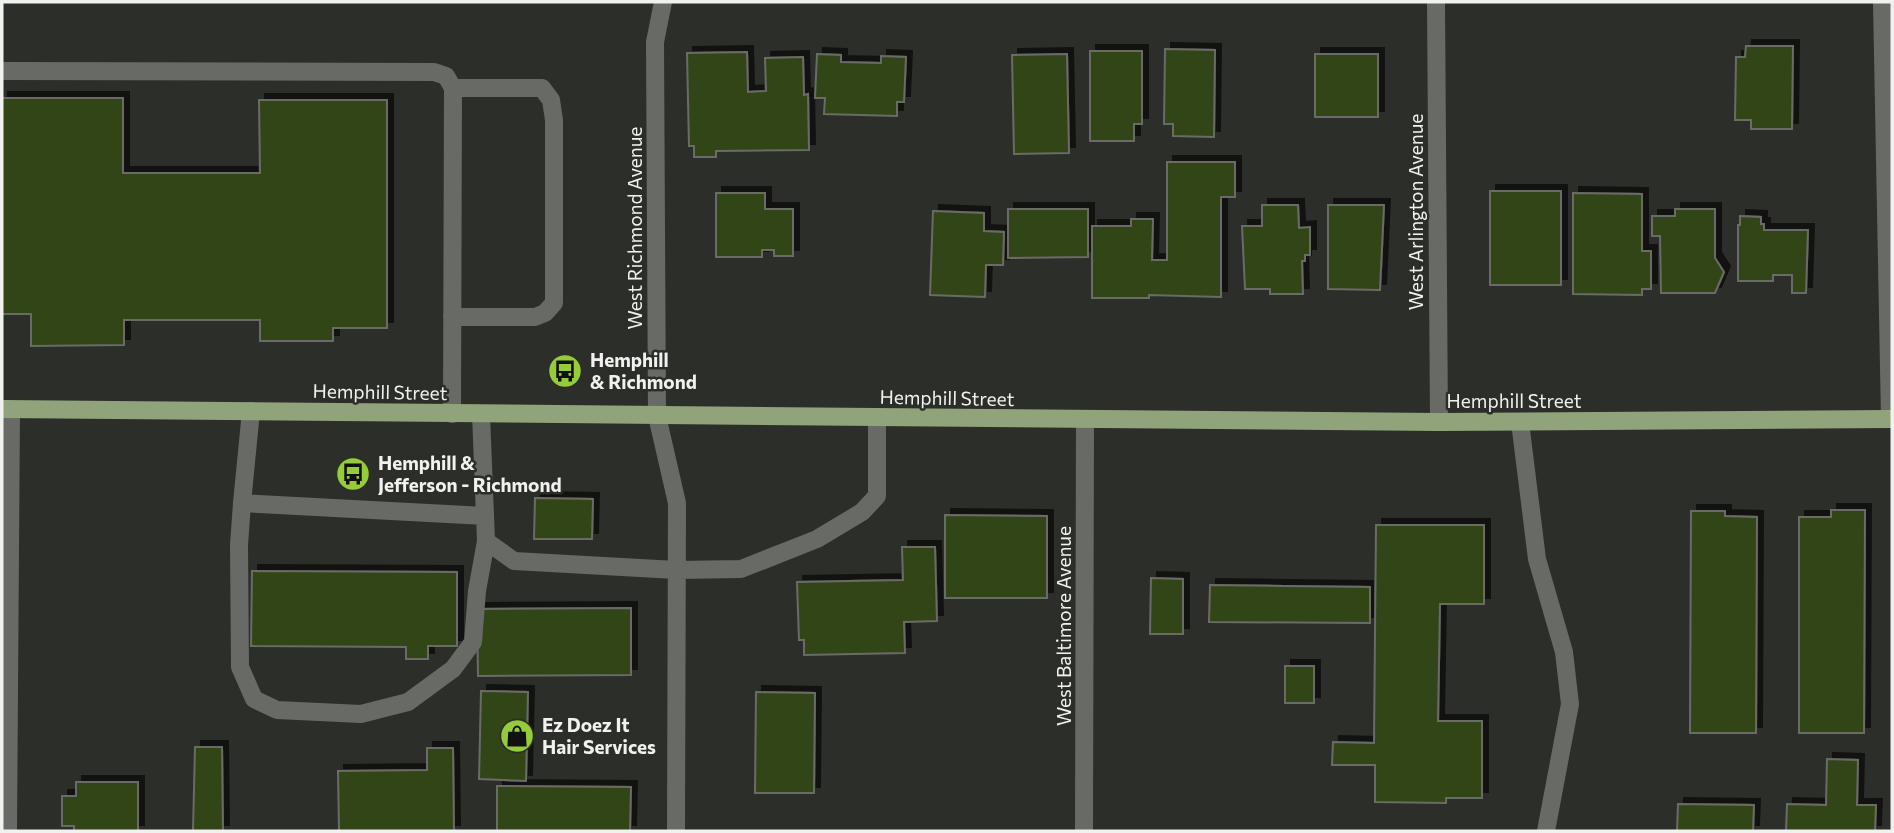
<svg xmlns="http://www.w3.org/2000/svg" width="1894" height="833" viewBox="0 0 1894 833" font-family="Commissioner,sans-serif">
	<style>
		.building { fill: #334419; stroke: #696c66; stroke-width: 2; filter: url(#shadow) }
		.lines { fill: none; stroke-linecap: round; stroke-linejoin: round }
		.minor { stroke: #686b65; stroke-width: 18 }
		.major { stroke: #91a37b; stroke-width: 18 }
		.labels { text-anchor: middle; stroke-width: 5; stroke-linejoin: round; paint-order: stroke }
		.street-label { font-size: 19px; fill: #f1f2ef; stroke: #2c2e29 }
		.poi-label { font-size: 19px; font-weight: bold; fill: #f1f2ef; stroke: #2c2e29; text-anchor: start }
	</style>
	<defs>
		<filter id="shadow"><feDropShadow dx="6" dy="-6" stdDeviation="0" flood-color="#0009"/></filter>
	</defs>
	<rect width="100%" height="100%" fill="#2c2e29"/>
	<path class="building" d="M1746 46H1793L1792 129H1751V120H1735L1736 57H1745Z
		M1165 49 1215 50 1214 137 1173 136V124H1164Z
		M1090 51H1142V124H1134V141H1090Z
		M747 52 748 92 766 91 765 58 803 57 804 95 808 94 809 150 716 151V157H694V146H689L687 53Z
		M817 54 841 55V62L881 63V56L906 57 904 102H897V116L824 114 825 98H815Z
		M1067 54 1069 153 1014 154 1012 55Z
		M1315 54H1378V117H1315Z
		M2 98H123V173H260L259 100H387V328H333V341H260V320H124V345L31 346V314H2Z
		M1167 162H1235V197H1221V297L1149 295V298H1092V226H1131V219H1153L1152 260H1167Z
		M1490 191H1561V285H1490Z
		M716 193H765V209H793V256H774V250H762V257H716Z
		M1573 193 1642 194V251H1651V289H1642V295L1573 294Z
		M1262 205H1298L1299 228 1310 227V255H1305V261H1302L1303 294H1270V289H1245L1242 226H1262Z
		M1328 205H1384L1380 290 1328 289Z
		M1008 209H1088V257L1008 258Z
		M1675 209H1715V258L1724 272 1715 293H1661L1660 236H1652V216H1675Z
		M933 211 984 213V231L1004 232 1003 265H986L985 297 930 295Z
		M1740 216 1761 217V224H1764V230H1808L1806 293H1792V275H1773V281H1738V225H1740Z
		M535 498 593 499 592 539H534Z
		M1831 510H1865L1864 733H1799V517H1831Z
		M1691 511H1725V516L1757 517 1756 733H1690Z
		M945 515 1047 516V598H945Z
		M1376 525H1484V604H1440L1438 721H1482V798H1446V803L1375 802V765H1332L1333 742 1374 743Z
		M902 547H935L937 621 904 622 905 653 804 655V640H799L797 582 903 580Z
		M252 571 457 572V646H428V659H406V647L251 646Z
		M1151 578 1183 579V634H1150Z
		M1210 585 1370 587V623L1209 622Z
		M631 608V675L478 676 477 609Z
		M1285 666H1314V703H1285Z
		M481 691 528 692 526 781 479 779Z
		M756 692 815 693 814 793H755Z
		M195 747H222L223 831H193Z
		M427 748H453L454 831H339L338 771 427 770Z
		M1827 759 1858 760 1857 805H1876L1875 831H1786L1787 804 1826 805Z
		M76 782H138V831H74V826H62V796H76Z
		M497 786 631 787 630 831H497Z
		M1678 804 1754 805 1753 831H1677Z"/>
	<g class="lines">
		<path class="minor" d="M663 2 655 42 657 416 677 503 676 831
			M1436 2 1439 422
			M1882 2 1890 419
			M2 71 434 72 446 76 453 88 452 414
			M452 317H535L545 313 554 303V120L551 100 542 88H453
			M251 411 242 503 485 516
			M481 414 486 541 514 561 676 570 741 569 817 539 862 512 877 496V418
			M1520 422 1537 559 1564 652 1570 704 1546 831
			M242 503 239 545 240 667 254 699 277 710 361 714 408 702 453 669 473 642 477 591 486 541
			M8 831 11 409
			M1084 831 1085 420"/>
		<path class="major" d="M2 409 1439 422 1892 419"/>
	</g>
	<defs>
		<g id="bus-disc" transform="scale(1.75)"><circle r="9.5" fill="#96cc39" stroke="#2c2e29"/><path d="M-5-6H5V4H4V6H2V4H-2V6H-4V4H-5ZM-3.5-4V0h7V-4ZM-3.5 1.2v1.5H-2V1.2ZM2 1.2v1.5H3.5V1.2Z" fill="#111"/></g>
		<g id="shop-disc" transform="scale(1.75)"><circle r="9.5" fill="#96cc39" stroke="#2c2e29"/><path d="M-5-2.5h2.3a2.7 3.5 0 0 1 5.4 0H5L5.5 6h-11ZM-1.5-2.5h3a1.5 2.3 0 0 0-3 0Z" fill="#111"/></g>
	</defs>
	<g fill-rule="evenodd">
		<use href="#bus-disc" x="565" y="371"/>
		<use href="#bus-disc" x="353" y="474"/>
		<use href="#shop-disc" x="517" y="736"/>
	</g>
	<g class="labels">
		<g class="street-label">
			<text transform="translate(1416 212) rotate(-90)" y="7">West Arlington Avenue</text>
			<text transform="translate(635 228) rotate(-90)" y="7">West Richmond Avenue</text>
			<text transform="translate(380 392) rotate(1)" y="7">Hemphill Street</text>
			<text transform="translate(947 398) rotate(1)" y="7">Hemphill Street</text>
			<text x="1514" y="408">Hemphill Street</text>
			<text transform="translate(1064 626) rotate(-90)" y="7">West Baltimore Avenue</text>
		</g>
		<g class="poi-label">
			<text x="590" y="367">Hemphill<tspan x="590" dy="22">&amp; Richmond</tspan></text>
			<text x="378" y="470">Hemphill &amp;<tspan x="378" dy="22">Jefferson - Richmond</tspan></text>
			<text x="542" y="732">Ez Doez It<tspan x="542" dy="22">Hair Services</tspan></text>
		</g>
	</g>
	<rect width="1894" height="833" fill="none" stroke="#f1f2ef" stroke-width="7"/>
</svg>
